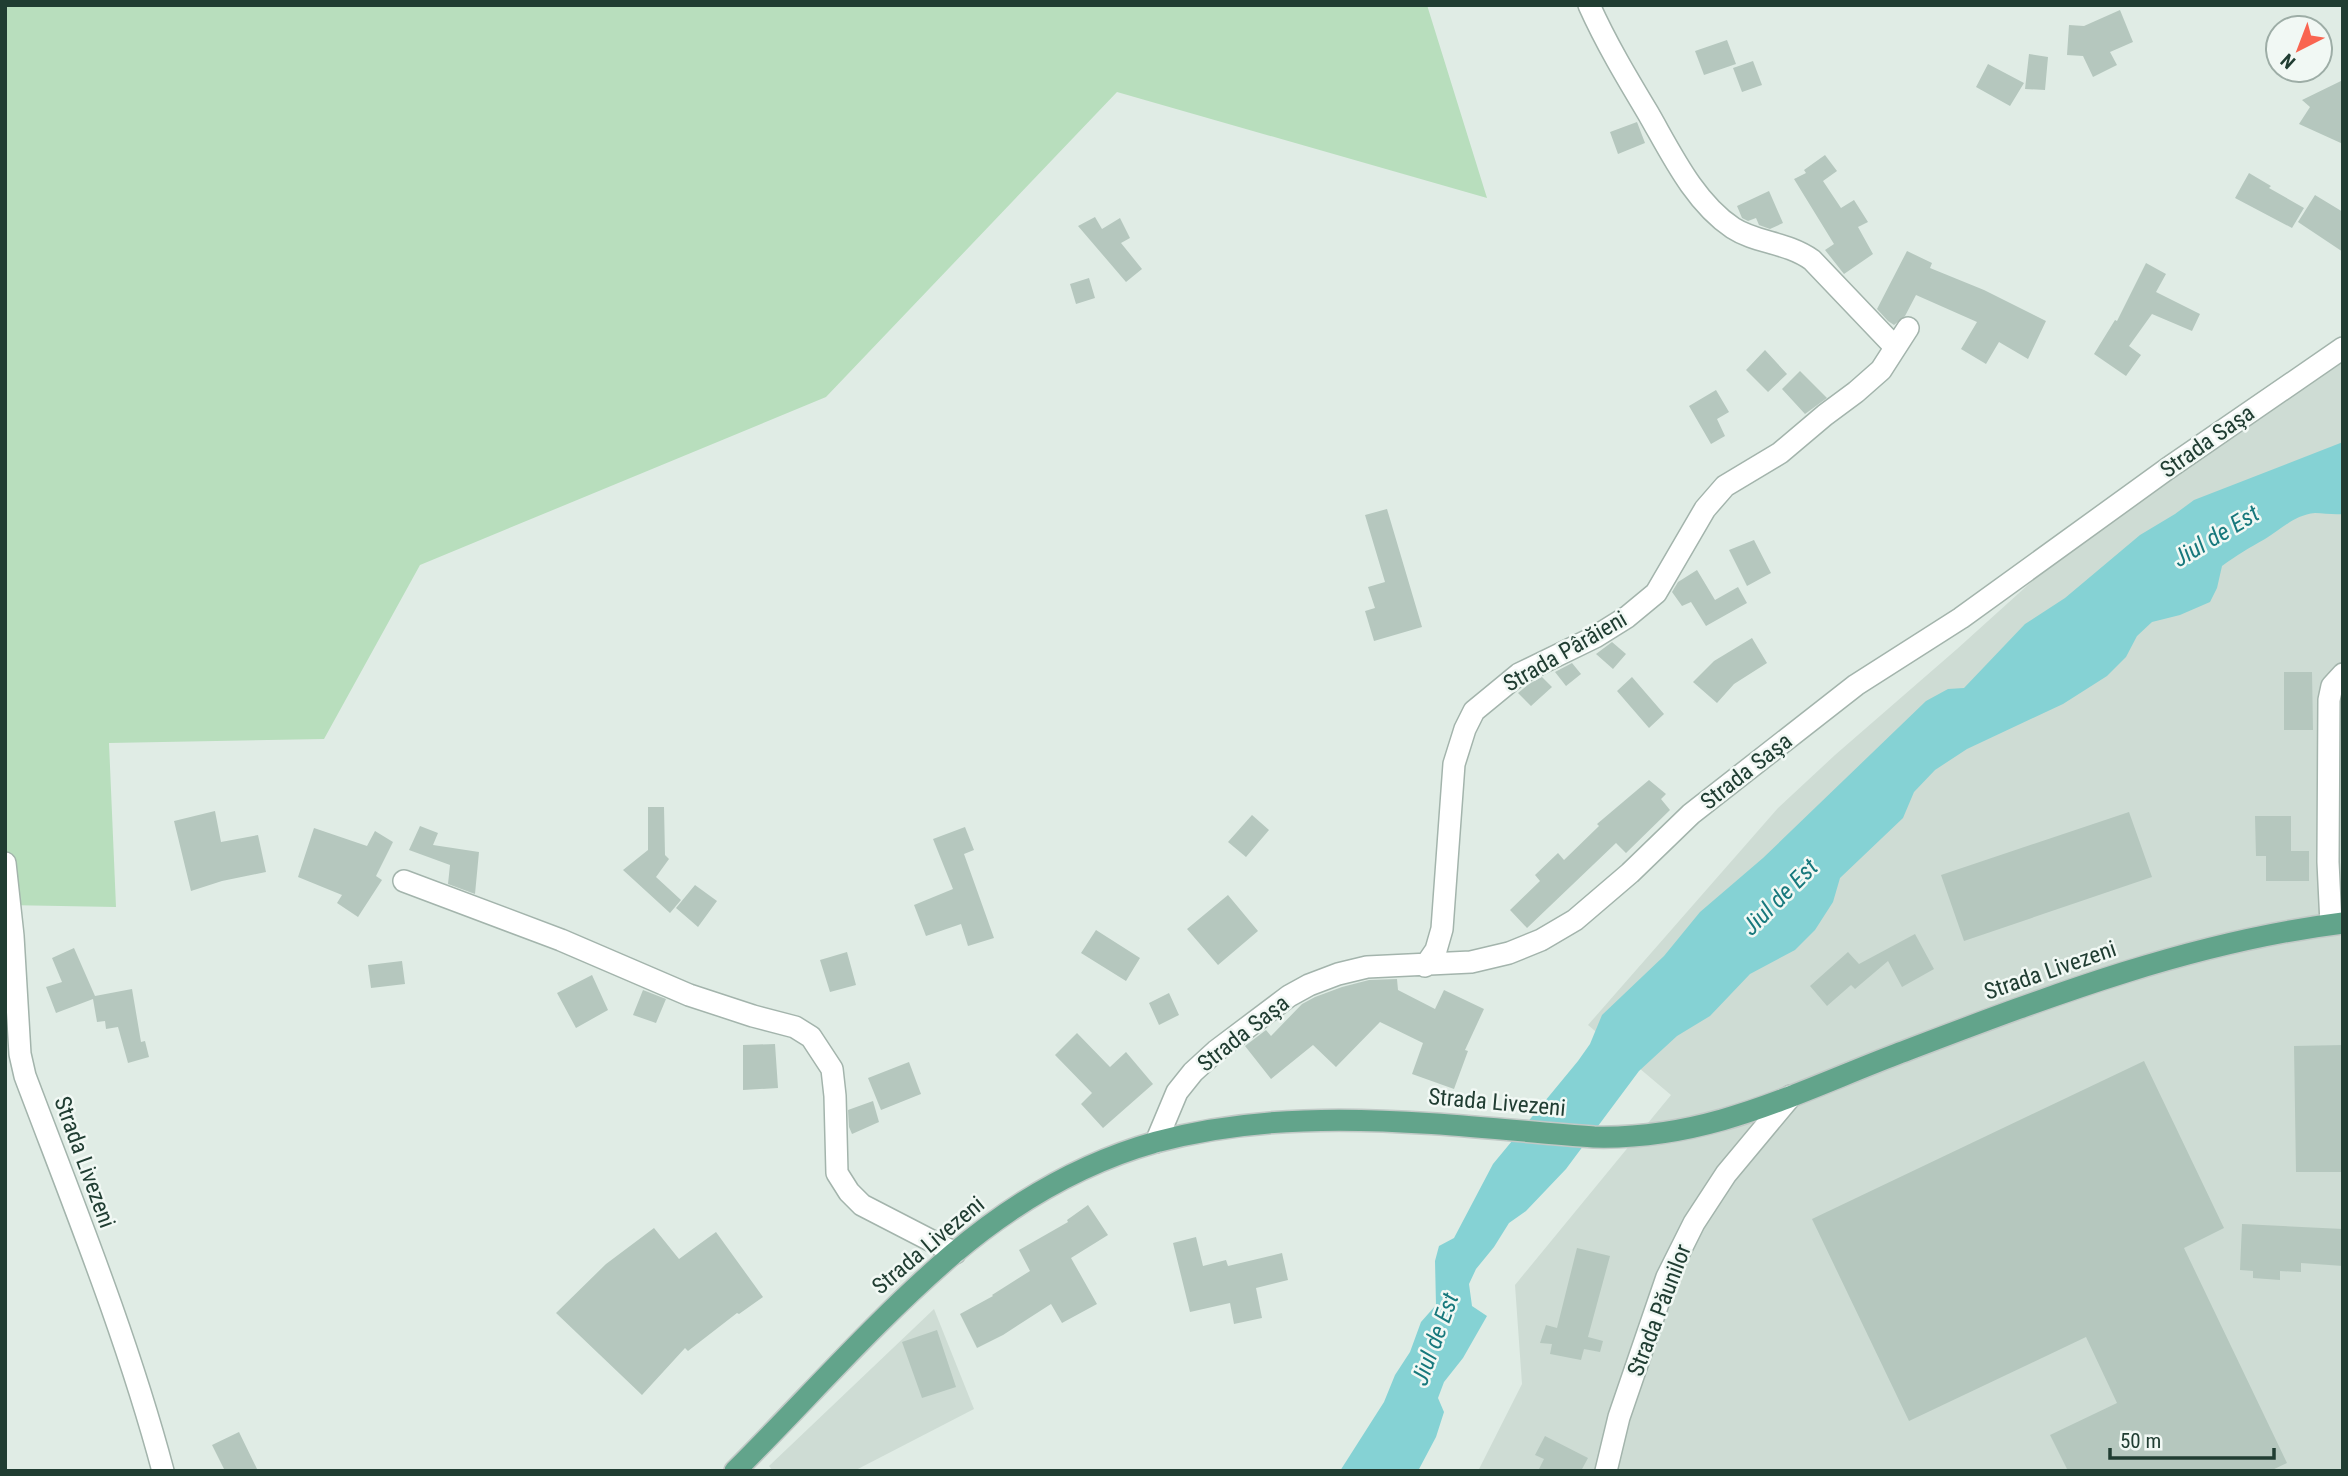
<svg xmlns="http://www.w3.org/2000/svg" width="2348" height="1476" viewBox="0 0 2348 1476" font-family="'Roboto Condensed',sans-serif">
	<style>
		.built { fill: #cedcd4 }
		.green { fill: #b8debd }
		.water { fill: #85d2d4 }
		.building { fill: #b5c7be }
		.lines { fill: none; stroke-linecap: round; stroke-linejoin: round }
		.minor-casing { stroke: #a3b4ac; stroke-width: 24 }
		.major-casing { stroke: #c1c9c6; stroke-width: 24 }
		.minor { stroke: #fff; stroke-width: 21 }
		.major { stroke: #62a48b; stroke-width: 21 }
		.labels { text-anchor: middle; stroke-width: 5; stroke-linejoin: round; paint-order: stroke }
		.street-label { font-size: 23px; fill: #203d32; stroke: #f1f8f4 }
		.water-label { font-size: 24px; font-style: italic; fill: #17787c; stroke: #f1f8f4 }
	</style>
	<rect width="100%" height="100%" fill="#e0ece5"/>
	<path class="built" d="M2343 341V1471H1478L1522 1384 1515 1285 1671 1095 1588 1025 1778 808 1835 755 1957 649 2181 447Z
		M934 1309 974 1409 854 1471H773L769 1466Z"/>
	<path class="green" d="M5 5H1427L1487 198 1117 92 826 397 420 565 324 739 109 743 116 907 5 905Z"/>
	<path class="water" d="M2343 442V514C2333 515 2324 513 2315 513 2294 515 2282 529 2265 539 2249 548 2237 555 2222 566L2217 588 2210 602 2180 615 2152 622 2137 636 2126 657 2107 676 2063 704 1967 749 1935 770 1914 792 1903 818 1840 878 1833 902 1815 930 1795 950 1750 974 1710 1016 1677 1036 1639 1071 1566 1169 1526 1211 1509 1223 1494 1247 1476 1269 1469 1284 1472 1306 1487 1316 1463 1358 1444 1382 1438 1398 1444 1412 1436 1437 1418 1471H1340L1384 1402 1395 1375 1410 1352 1421 1322 1436 1305 1435 1261 1439 1246 1454 1238 1493 1164 1578 1061 1590 1044 1602 1015 1664 956 1700 912 1763 858 1926 701 1948 689 1964 688 2025 624 2065 598 2140 535 2175 514 2194 500Z"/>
	<path class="building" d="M2120 10 2133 42 2110 52 2117 65 2093 77 2083 56 2067 55 2069 25 2084 26Z
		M1727 40 1736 64 1704 75 1695 51Z
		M2029 54 2048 57 2045 90 2025 89Z
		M1753 61 1762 85 1742 92 1733 68Z
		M1988 64 2024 83 2010 106 1976 87Z
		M2343 80V144L2299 124 2310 107 2302 100Z
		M1637 122 1645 143 1618 154 1610 132Z
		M1825 155 1837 171 1823 181 1841 208 1854 200 1868 222 1858 227 1873 254 1844 274 1825 250 1834 244 1794 179 1806 173 1804 170Z
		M2249 173 2271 186 2269 188 2304 208 2292 228 2235 198Z
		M1769 191 1783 223 1770 229 1759 225 1756 218 1748 221 1742 218 1737 206Z
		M2315 195 2343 212V252L2298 222Z
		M1095 217 1102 229 1120 218 1130 238 1121 243 1142 269 1126 282 1078 226Z
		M1907 251 1932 263 1930 268 1984 290 2046 321 2028 359 1999 342 1986 364 1961 349 1977 322 1916 295 1905 316 1894 325 1888 321 1877 309Z
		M2146 263 2166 274 2156 292 2200 314 2192 331 2152 314 2129 346 2141 355 2126 376 2094 354 2115 320 2117 321Z
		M1089 278 1095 298 1076 304 1070 284Z
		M1765 350 1787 374 1768 392 1746 370Z
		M1800 371 1827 398 1805 414 1782 389Z
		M1716 390 1729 412 1717 419 1725 436 1711 444 1689 406Z
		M1387 509 1422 627 1374 641 1365 611 1375 608 1368 587 1385 582 1365 515Z
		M1754 540 1771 573 1747 586 1729 550Z
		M1697 570 1715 600 1738 587 1747 603 1706 626 1691 602 1682 606 1672 592 1678 582Z
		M1752 638 1767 663 1734 684 1717 703 1693 682 1714 661Z
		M1612 642 1626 654 1613 669 1596 654Z
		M1572 663 1581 674 1566 686 1555 672Z
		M2284 672H2312L2313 730H2284Z
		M1542 677 1552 687 1531 706 1518 693 1529 684Z
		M1632 677 1664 714 1649 728 1617 691Z
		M1649 780 1666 794 1661 799 1670 810 1626 853 1616 843 1527 928 1510 910 1540 881 1535 875 1558 853 1564 860 1599 826 1597 824Z
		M648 807H664L665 855 669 859 656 877 681 900 670 913 623 870 648 850Z
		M215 811 221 842 258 835 266 872 222 881 191 891 174 821Z
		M2129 812 2152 877 1964 941 1941 875Z
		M1252 815 1269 830 1246 857 1228 842Z
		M2255 816H2291V851H2309V881H2266V856H2256Z
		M420 826 438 833 433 845 479 852 475 894 448 884 450 865 409 850Z
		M965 827 974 850 964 854 994 938 968 946 961 924 926 936 914 905 953 889 933 839Z
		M314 828 367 846 375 831 393 842 376 876 382 880 358 917 337 903 342 895 298 877Z
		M695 885 717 901 698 927 676 908Z
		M1228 895 1258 931 1218 965 1187 929Z
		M1096 930 1140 958 1126 981 1081 953Z
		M1915 934 1934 969 1902 987 1888 961 1855 989 1851 985 1827 1006 1810 986 1848 952 1859 964Z
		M74 948 95 996 132 989 141 1042 145 1041 149 1057 128 1063 118 1027 106 1029 105 1021 97 1022 93 999 56 1013 46 987 62 982 52 958Z
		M847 952 856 985 830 992 820 960Z
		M402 961 405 984 371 988 368 965Z
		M592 975 608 1010 576 1028 557 993Z
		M1397 979 1398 990 1435 1009 1444 990 1484 1009 1465 1050 1468 1051 1454 1089 1412 1074 1423 1043 1380 1022 1336 1067 1313 1045 1271 1079 1245 1046 1266 1030 1271 1036 1302 1004 1315 997 1342 987 1369 980Z
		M643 990 666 999 656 1023 633 1015Z
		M1169 993 1179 1015 1159 1025 1149 1003Z
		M1077 1033 1110 1067 1126 1052 1153 1084 1103 1128 1081 1104 1092 1093 1055 1055Z
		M775 1044 778 1088 743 1090V1045Z
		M2343 1045V1172H2296L2294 1046Z
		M2144 1061 2224 1228 2184 1248 2287 1463 2270 1471H2068L2050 1435 2117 1403 2086 1337 1909 1421 1812 1219Z
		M909 1062 921 1094 881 1110 868 1078Z
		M873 1101 879 1122 852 1134 849 1127 848 1110Z
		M1088 1205 1108 1235 1071 1258 1097 1304 1062 1323 1051 1304 1003 1335 977 1348 960 1314 993 1296 992 1295 1030 1271 1019 1250 1068 1222 1067 1220Z
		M2242 1224 2343 1229V1266L2301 1263V1272L2280 1271V1280L2253 1278V1271L2240 1270Z
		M654 1228 679 1259 716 1232 763 1297 739 1314 737 1313 688 1351 685 1348 642 1395 556 1313 606 1264Z
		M1196 1237 1203 1266 1226 1260 1228 1266 1282 1253 1288 1280 1256 1288 1262 1318 1234 1324 1230 1303 1190 1312 1173 1243Z
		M1577 1248 1610 1256 1588 1337 1603 1341 1600 1352 1584 1349 1581 1360 1550 1354 1552 1344 1540 1343 1546 1325 1557 1328Z
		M937 1330 956 1387 922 1398 902 1342Z
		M239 1432 258 1471H225L212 1445Z
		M1545 1436 1588 1458 1581 1471H1538L1544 1459 1535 1455Z"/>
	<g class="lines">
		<g class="minor-casing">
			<path id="minor" d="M1589 5C1606 43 1627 78 1648 113 1671 153 1694 202 1733 228 1756 243 1787 242 1812 260L1895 347
				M5 863 13 936 20 1054 25 1076C74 1206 127 1336 163 1471
				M404 881 561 940 689 995 753 1016 795 1027 811 1037 832 1069 835 1096 837 1173 849 1192 862 1205 955 1253
				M2331 924 2328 862 2329 700 2332 686 2343 674
				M1425 966 1436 950 1442 929 1454 764 1465 729 1474 711 1519 674 1595 637 1627 617 1656 593 1705 509 1725 486 1780 453 1825 415 1856 392 1881 370 1908 328
				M1156 1142 1177 1092 1193 1072 1216 1051 1289 996 1309 985 1338 974 1367 967 1471 962 1509 953 1541 940 1575 920 1630 873 1691 814 1856 685 1961 618 2167 469 2343 348
				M1606 1471 1619 1417 1667 1277 1694 1223 1726 1174 1791 1096"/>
		</g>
		<g class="major-casing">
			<path id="major" d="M735 1471C808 1398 875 1321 953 1254 1012 1204 1081 1163 1156 1142 1299 1103 1449 1126 1594 1137 1708 1140 1795 1093 1897 1054 2042 999 2188 942 2343 923"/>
		</g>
		<use href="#minor" class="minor"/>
		<use href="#major" class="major"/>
	</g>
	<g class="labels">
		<g class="street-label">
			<text transform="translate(2207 441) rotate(-35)" y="8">Strada Saşa</text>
			<text transform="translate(1565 651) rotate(-30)" y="8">Strada Pârăieni</text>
			<text transform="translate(1746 771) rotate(-38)" y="8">Strada Saşa</text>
			<text transform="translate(2050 970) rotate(-19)" y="8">Strada Livezeni</text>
			<text transform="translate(1243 1033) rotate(-38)" y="8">Strada Saşa</text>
			<text transform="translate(1497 1102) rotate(5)" y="8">Strada Livezeni</text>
			<text transform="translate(85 1162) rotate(70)" y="8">Strada Livezeni</text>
			<text transform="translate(928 1245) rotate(-40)" y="8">Strada Livezeni</text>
			<text transform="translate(1659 1310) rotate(-69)" y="8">Strada Păunilor</text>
		</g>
		<g class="water-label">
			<text transform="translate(2216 536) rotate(-31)" y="8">Jiul de Est</text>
			<text transform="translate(1780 897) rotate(-45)" y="8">Jiul de Est</text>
			<text transform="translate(1435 1339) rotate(-70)" y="8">Jiul de Est</text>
		</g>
	</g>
	<rect width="2348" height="1476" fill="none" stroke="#203d32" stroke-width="14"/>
	<g transform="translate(2299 49) rotate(222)"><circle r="33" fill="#f1f8f4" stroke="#9dada6" stroke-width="2"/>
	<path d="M0-5L12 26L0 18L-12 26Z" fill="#f96551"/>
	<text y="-10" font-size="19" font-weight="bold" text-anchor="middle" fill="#203d32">N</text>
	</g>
	<path d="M2110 1448v10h164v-10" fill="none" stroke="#203d32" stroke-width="3.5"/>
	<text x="2120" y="1448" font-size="21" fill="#203d32" stroke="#f1f8f4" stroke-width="5" paint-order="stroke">50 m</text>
</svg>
